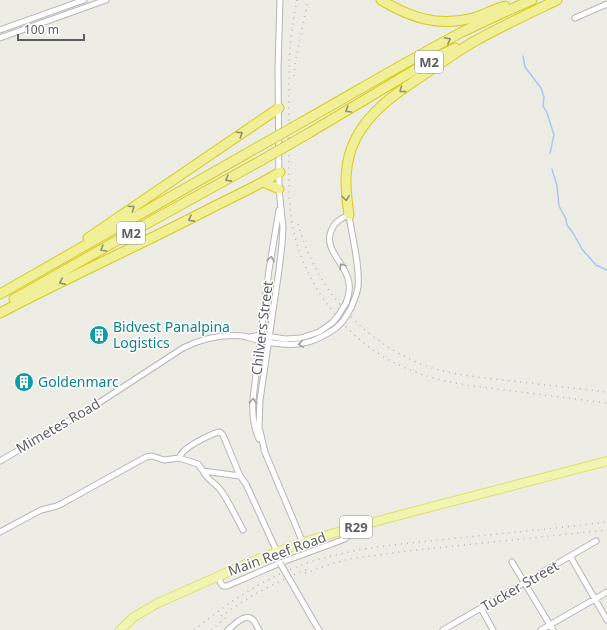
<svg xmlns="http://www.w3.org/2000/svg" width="607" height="630" viewBox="0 0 607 630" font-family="'Noto Sans',sans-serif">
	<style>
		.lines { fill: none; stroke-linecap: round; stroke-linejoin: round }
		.stream { stroke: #adc4f5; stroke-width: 1.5 }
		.minor-casing { stroke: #b5b5ba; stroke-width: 7 }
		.primary-casing { stroke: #e1dd6a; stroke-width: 10 }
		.motorway-casing { stroke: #d8cb1a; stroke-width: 11 }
		.minor { stroke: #fff; stroke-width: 5 }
		.primary { stroke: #f0f6b1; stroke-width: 8 }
		.motorway { stroke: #f1f098; stroke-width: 9 }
		.rail { stroke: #b4b5b5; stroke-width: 1.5; stroke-dasharray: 1 5; stroke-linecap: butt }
		.minor-bridge-casing { stroke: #b5b5ba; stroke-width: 7; stroke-linecap: butt }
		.motorway-bridge-casing { stroke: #d8cb1a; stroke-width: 11; stroke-linecap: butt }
		.minor-bridge { stroke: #fff; stroke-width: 5 }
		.motorway-bridge { stroke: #f1f098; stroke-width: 9 }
		.oneway { stroke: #919176 }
		.oneway2 { stroke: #9e9ea1 }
		.labels { text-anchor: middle; stroke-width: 3; stroke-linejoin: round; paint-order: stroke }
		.shield { fill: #fff; stroke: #8e8e92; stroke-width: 1 }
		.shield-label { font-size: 13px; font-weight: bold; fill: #5d5e63 }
		.culture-label { font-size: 14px; fill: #0d838f; stroke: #fff; text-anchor: start }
		.street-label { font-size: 14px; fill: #5d5e63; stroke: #fff }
	</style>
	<rect width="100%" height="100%" fill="#edede5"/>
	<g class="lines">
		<path class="stream" d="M523 56 525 67 541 88 544 97 543 106 547 113 554 135 550 153
			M552 169 557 186 559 206 566 219 567 225 573 233 582 249 596 265 607 270"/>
		<g class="minor-casing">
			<path id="minor" d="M575 18 607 4
				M0 30 84 0
				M0 38 106 0
				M346 303C349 295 351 287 348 279 344 262 324 250 331 231 334 222 341 218 349 215 352 237 360 265 358 287 357 294 354 301 351 308
				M250 337 261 335 285 339 301 338 319 332 332 323
				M259 439C253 426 252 413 253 399L269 270 279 210
				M264 450 303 543
				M265 452 259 427 260 400 279 270 282 244 283 227 279 189 278 69 280 0
				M179 458C181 455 182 452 185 450 192 444 212 433 220 432L223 435 240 476
				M0 461 88 410 183 348C203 338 221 334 243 336 249 337 254 340 261 341 264 342 269 342 273 343 298 347 315 343 336 328
				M203 471C208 481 216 483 222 492 230 504 236 517 243 530
				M0 532 41 510 57 506 63 503 146 457 152 456 164 460 179 458 198 464 203 471 240 476 246 484 277 552
				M570 556 607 620
				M512 562 553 630
				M220 576C219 580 220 583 223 586H227L280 563 345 539 348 536V529
				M481 608 493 630
				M313 620 319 630
				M228 630C234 625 246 611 254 621 256 624 257 627 259 630
				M443 630 596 541
				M541 630 607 592"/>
		</g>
		<g class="primary-casing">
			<path id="primary" d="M120 630 134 617 156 604 248 563 293 546 320 537 385 519 607 461"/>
		</g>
		<g class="motorway-casing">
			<path id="motorway" d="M381 0C411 18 438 27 473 18 484 15 494 9 505 6
				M304 121C357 91 409 60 462 32 485 21 508 10 532 0
				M309 133 433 59 455 48
				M263 182 279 189
				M349 215C345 188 343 163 356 138 370 111 395 94 419 78 438 65 456 52 475 41 502 26 530 13 557 0
				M88 238 279 108
				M0 294 258 147
				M14 299 155 219 262 160
				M0 313C71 276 144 243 215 206 237 195 259 185 280 172"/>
		</g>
		<use href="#minor" class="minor"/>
		<use href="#primary" class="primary"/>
		<use href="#motorway" class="motorway"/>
		<path class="rail" d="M297 0C294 16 291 32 290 48 288 75 289 102 289 129 289 160 287 193 292 223 302 281 344 339 397 364 419 375 442 381 466 385L607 403
			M294 76 295 63 308 0
			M298 224C317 292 367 347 435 369 449 373 463 375 477 377L607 392
			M305 573 331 564 349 559 371 556 407 551 607 530
			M221 616C248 597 277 581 308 569
			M194 630C224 606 255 584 291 569 338 550 389 545 439 540 495 534 551 529 607 522
			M211 630 228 616"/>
		<g class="minor-bridge-casing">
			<path id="minor-bridge" d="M332 323 338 316 346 303
				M336 328 343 321 351 308
				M280 563 313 620"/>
		</g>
		<g class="motorway-bridge-casing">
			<path id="motorway-bridge" d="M258 147 304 121
				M262 160 309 133"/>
		</g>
		<use href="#minor-bridge" class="minor-bridge"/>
		<use href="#motorway-bridge" class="motorway-bridge"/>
	</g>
	<defs><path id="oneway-chevron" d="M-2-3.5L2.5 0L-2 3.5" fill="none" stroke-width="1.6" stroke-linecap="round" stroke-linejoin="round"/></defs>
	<g class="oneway">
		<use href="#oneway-chevron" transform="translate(448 40) rotate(-28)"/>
		<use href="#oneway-chevron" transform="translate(402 90) rotate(143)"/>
		<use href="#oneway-chevron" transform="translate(348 110) rotate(149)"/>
		<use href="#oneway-chevron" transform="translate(240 134) rotate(-34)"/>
		<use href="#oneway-chevron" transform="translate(228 179) rotate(151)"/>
		<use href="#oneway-chevron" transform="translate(346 198) rotate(83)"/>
		<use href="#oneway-chevron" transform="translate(132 208) rotate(-35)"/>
		<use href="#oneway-chevron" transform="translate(191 219) rotate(152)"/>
		<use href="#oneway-chevron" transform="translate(103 249) rotate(150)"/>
		<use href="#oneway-chevron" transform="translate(62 282) rotate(154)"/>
	</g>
	<g class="oneway2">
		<use href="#oneway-chevron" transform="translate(271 259) rotate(-81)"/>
		<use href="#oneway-chevron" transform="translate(342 266) rotate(-122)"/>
		<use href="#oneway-chevron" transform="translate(301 344) rotate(172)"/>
		<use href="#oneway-chevron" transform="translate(253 401) rotate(-87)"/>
	</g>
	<defs>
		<g id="building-disc" transform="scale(1)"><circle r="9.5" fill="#0f9aa8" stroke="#fff"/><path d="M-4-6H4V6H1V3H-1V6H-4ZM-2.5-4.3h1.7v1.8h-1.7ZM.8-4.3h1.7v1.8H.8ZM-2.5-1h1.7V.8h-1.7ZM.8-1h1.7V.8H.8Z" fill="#fff"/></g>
	</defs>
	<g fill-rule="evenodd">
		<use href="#building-disc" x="99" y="335"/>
		<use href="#building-disc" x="24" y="382"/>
	</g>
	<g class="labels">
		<g class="shield">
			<rect x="415" y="51" width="28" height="22" rx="3"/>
			<rect x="117" y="222" width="28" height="22" rx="3"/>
			<rect x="340" y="516" width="32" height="22" rx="3"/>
		</g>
		<g class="shield-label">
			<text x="429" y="67">M2</text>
			<text x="131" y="238">M2</text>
			<text x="356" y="532">R29</text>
		</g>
		<g class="culture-label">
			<text x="113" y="332">Bidvest Panalpina<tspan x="113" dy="16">Logistics</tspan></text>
			<text x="38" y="387">Goldenmarc</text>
		</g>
		<g class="street-label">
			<text transform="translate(262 328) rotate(-83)" y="5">Chilvers Street</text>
			<text transform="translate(58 426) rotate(-30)" y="5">Mimetes Road</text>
			<text transform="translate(277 554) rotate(-20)" y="5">Main Reef Road</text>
			<text transform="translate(520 586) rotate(-30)" y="5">Tucker Street</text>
		</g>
	</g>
	<path d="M18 34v6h66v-6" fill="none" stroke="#5d5e63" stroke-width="2"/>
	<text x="24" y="34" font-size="12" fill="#5d5e63" stroke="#ffffff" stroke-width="3" paint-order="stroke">100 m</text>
</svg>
